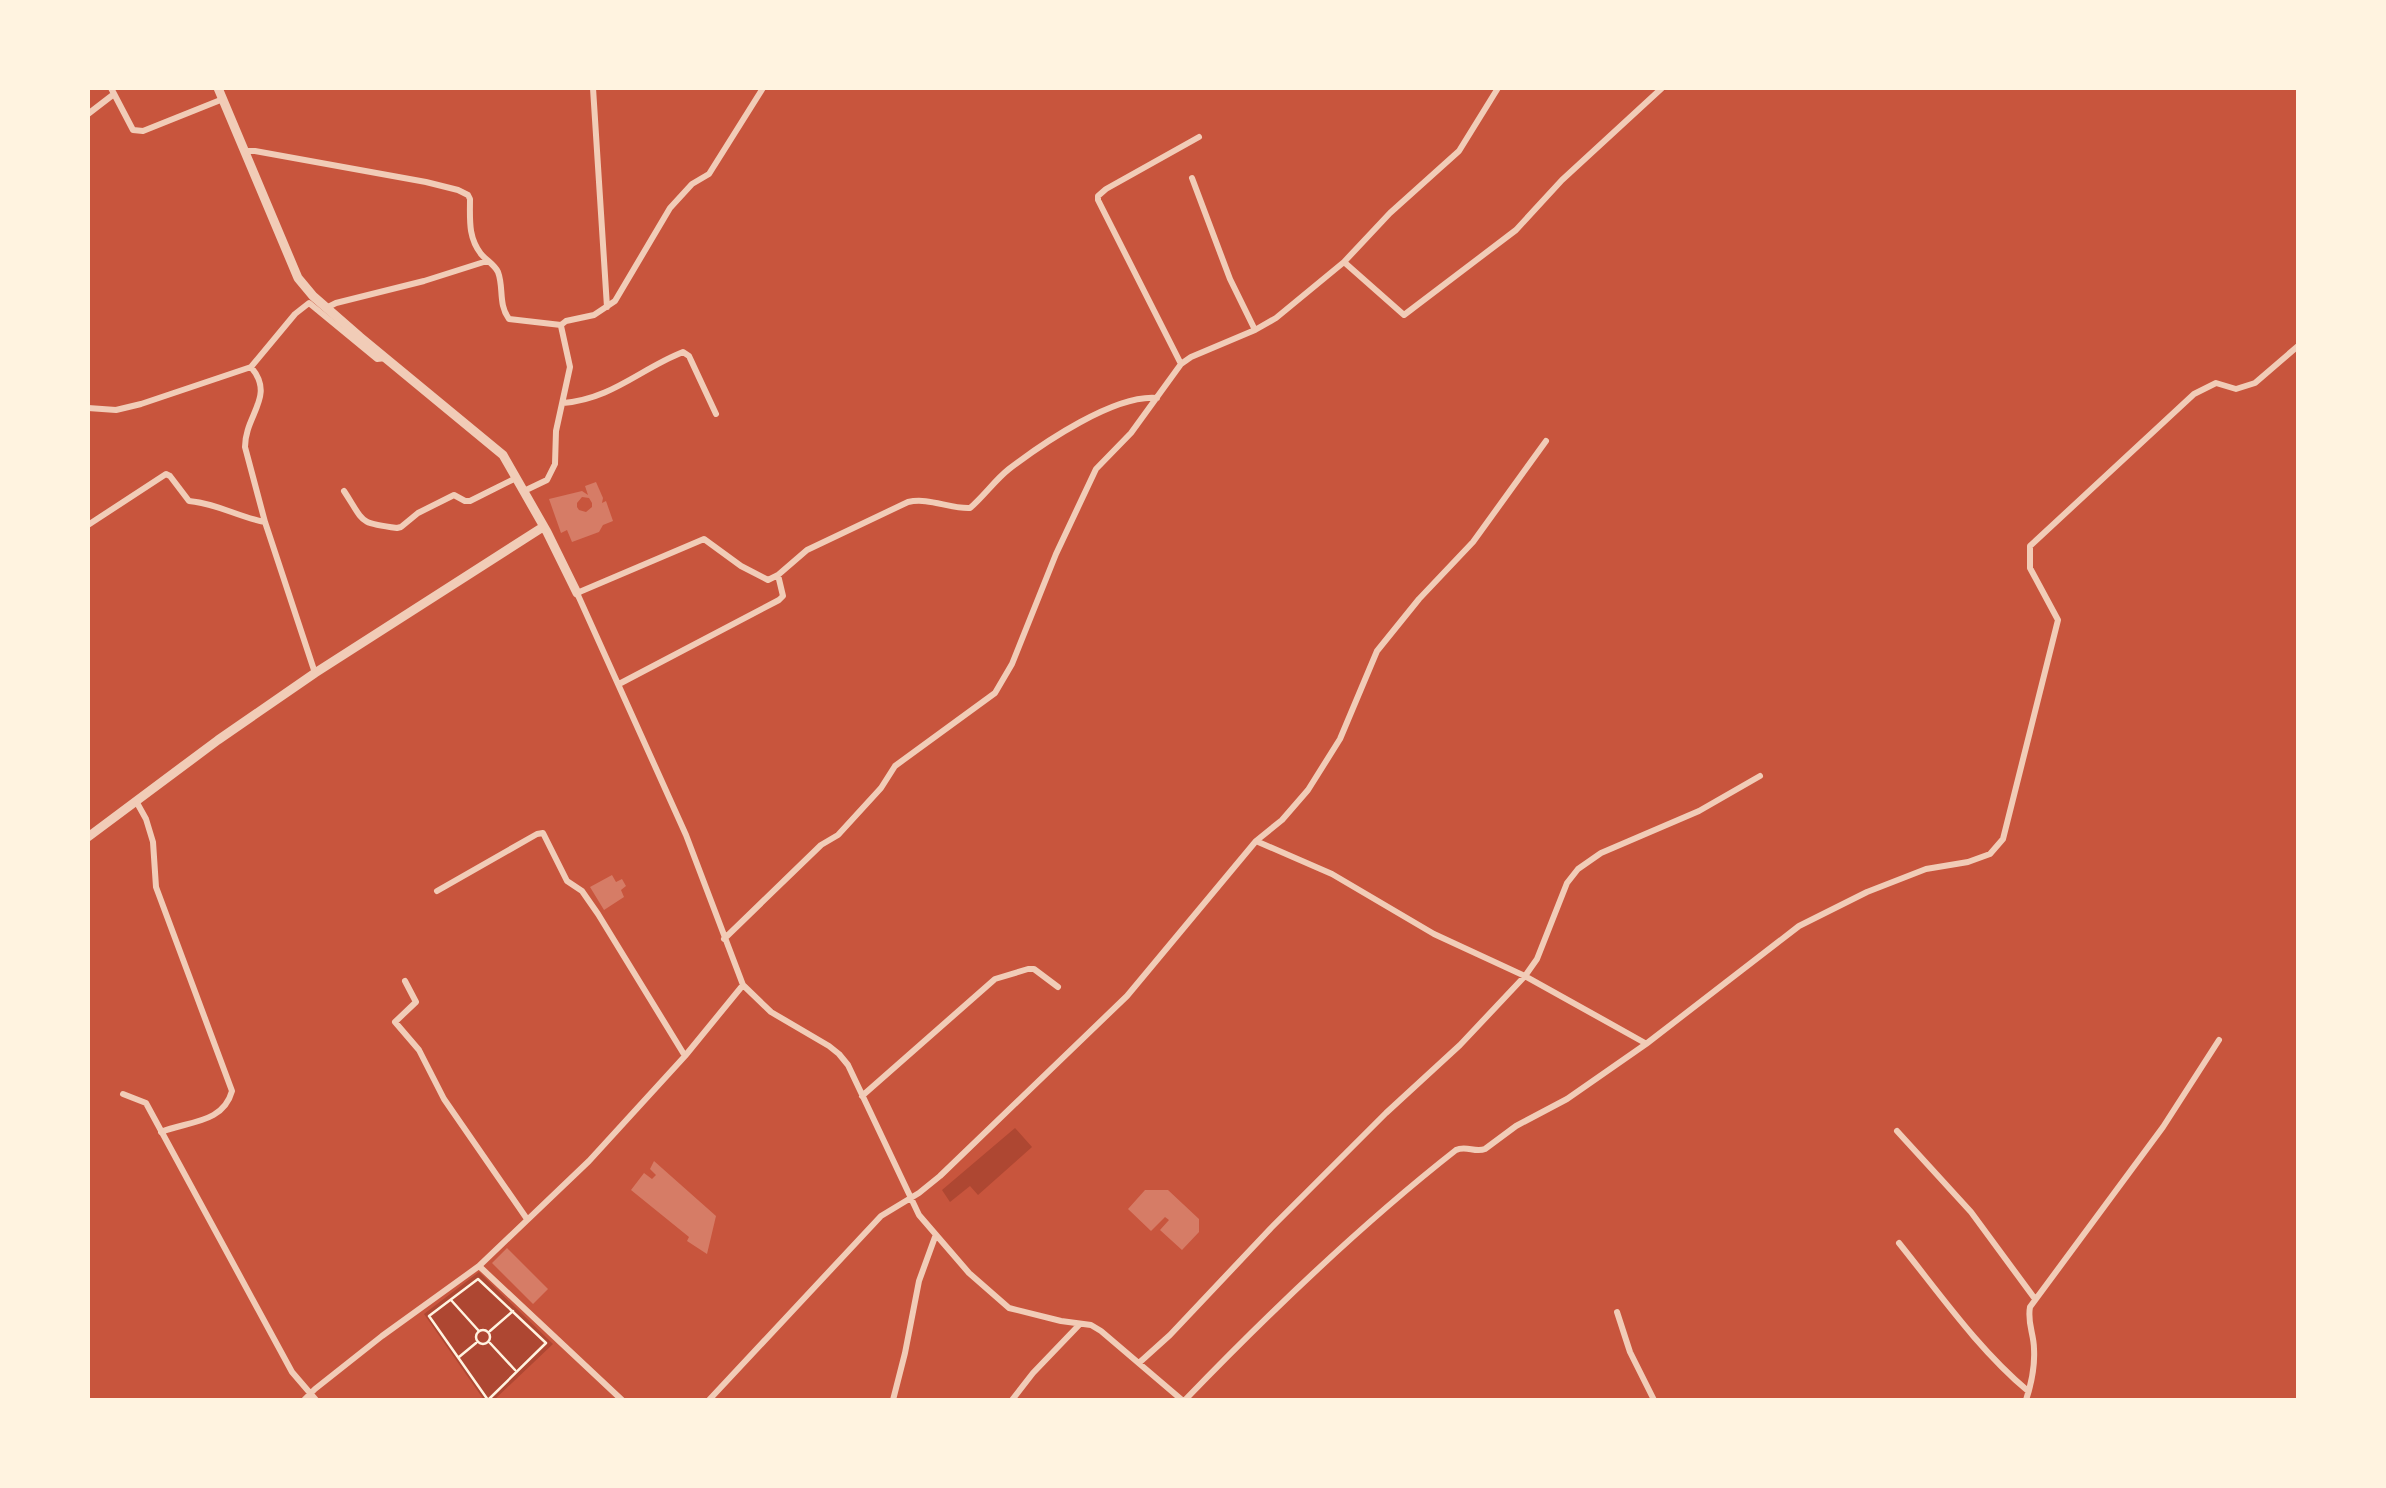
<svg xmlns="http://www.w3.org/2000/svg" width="2386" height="1488" viewBox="0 0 2386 1488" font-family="'Noto Sans',sans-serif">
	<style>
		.green { fill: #ae4732 }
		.building { fill: #d67c66; fill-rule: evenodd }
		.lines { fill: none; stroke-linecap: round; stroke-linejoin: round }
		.path { stroke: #fff3e0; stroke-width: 2.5 }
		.minor { stroke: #f1ccb7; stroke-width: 6 }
		.tertiary { stroke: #f1ccb7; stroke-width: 9 }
	</style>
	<rect width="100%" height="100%" fill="#c8553d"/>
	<path class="green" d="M1015 1128 1032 1147 978 1195 970 1186 950 1202 942 1190Z
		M479 1272 553 1344 494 1400H484L424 1314Z"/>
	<path class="building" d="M596 482 603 498 602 503 606 501 613 521 603 525 599 532 572 542 567 530 561 533 549 499 582 491 588 495 585 486ZM582 497 589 498 592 503V507L586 512 579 510 577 507V503Z
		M612 875 616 882 622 879 626 886 621 890 624 897 604 910 590 887Z
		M654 1161 716 1216 707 1254 687 1241 689 1237 631 1190 644 1173 652 1179 656 1175 650 1169Z
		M1145 1190H1168L1199 1219V1232L1182 1250 1160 1230 1169 1220 1165 1217 1151 1231 1128 1209Z
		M507 1248 548 1289 533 1304 492 1263Z"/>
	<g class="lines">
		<path class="path" d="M478 1279 546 1343 488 1400 429 1316Z
			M451 1300 478 1330
			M476 1337a7 7 0 1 1 14 0a7 7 0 1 1-14 0Z
			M490 1331 513 1311
			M490 1343 515 1370
			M459 1357 476 1343"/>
		<path class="minor" d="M111 88 133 130 143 131 223 99
			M593 88 607 307
			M88 114 114 94
			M244 151H255L426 182 458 190 468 195 470 199C470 220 468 237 481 254 486 260 495 265 498 272 504 288 498 304 509 319L561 325
			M1192 178 1230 279 1255 330
			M1344 262 1404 315 1516 230 1562 180 1662 88
			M326 308 336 303 424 281 487 261
			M561 325 566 321 594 315 615 301 670 208 692 184 709 174 763 88
			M1181 364 1098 200V196L1106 189 1199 137
			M251 367C276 396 245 415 245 447L265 522 315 673
			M1157 398C1115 394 1043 443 1009 469 995 480 984 496 970 508 949 509 929 497 908 502L807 550 778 575 768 580 741 566 704 539 577 593 686 835 743 985 771 1012 829 1046 839 1054 848 1065 919 1215 969 1273 1009 1308 1061 1321 1091 1325 1101 1331 1182 1400
			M563 403C612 399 640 369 683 352L689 356 716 414
			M88 408 116 410 141 404 251 367 295 314 309 303 377 359 386 358
			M344 491C365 523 358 523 397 528L401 527 418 513 454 495 465 501H470L516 478
			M524 491 547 480 555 464 556 431 570 367 561 326
			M88 525 166 474 170 476 189 501C216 503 238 517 265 522
			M619 684 779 600 783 596 778 575
			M136 801 146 819 153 842 156 887 232 1091C223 1124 187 1121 161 1132
			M1256 841 1332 874 1434 934 1525 976 1645 1043
			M437 891 537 834 543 833 567 881 582 891 598 914 685 1056
			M724 939 821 845 838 835 881 788 895 766 995 693 1012 664 1056 554 1096 469 1131 433 1181 364 1191 357 1255 330 1276 318 1344 262 1390 213 1459 151 1498 88
			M405 981 416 1002 395 1022 419 1050 444 1099 527 1219
			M123 1094 146 1103 292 1372 316 1400
			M862 1096 995 979 1028 969H1034L1058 987
			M1897 1131 1971 1212 2035 1299
			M1899 1243C1940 1294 1978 1349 2028 1391
			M479 1266 622 1400
			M1617 1312 1630 1352 1654 1400
			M1140 1362 1170 1335 1271 1228 1386 1113 1460 1045 1525 976 1537 959 1567 883 1578 869 1601 853 1699 811 1760 776
			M304 1400 315 1389 382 1336 479 1266 589 1161 685 1056 743 985
			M709 1400 881 1216 919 1193 940 1176 1127 996 1256 841 1282 820 1308 790 1340 739 1377 651 1419 599 1473 542 1546 441
			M893 1400 905 1353 919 1281 935 1237
			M1012 1400 1033 1373 1080 1324
			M1185 1400C1270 1312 1359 1226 1456 1150 1466 1145 1475 1153 1485 1149L1516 1126 1567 1099 1646 1044 1799 926 1867 892 1926 869 1968 862 1990 854 2003 839 2058 620 2030 568V546L2194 394 2216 383 2236 389 2255 383 2298 346
			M2026 1400C2031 1385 2035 1366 2034 1349 2034 1334 2027 1323 2030 1307L2163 1127 2219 1040"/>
		<path class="tertiary" d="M218 88 298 278 313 296 360 337 503 455 547 532 577 593
			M88 837 218 740 315 673 543 527"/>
	</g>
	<rect width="2386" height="1488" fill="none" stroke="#fff3e0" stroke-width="180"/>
</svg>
